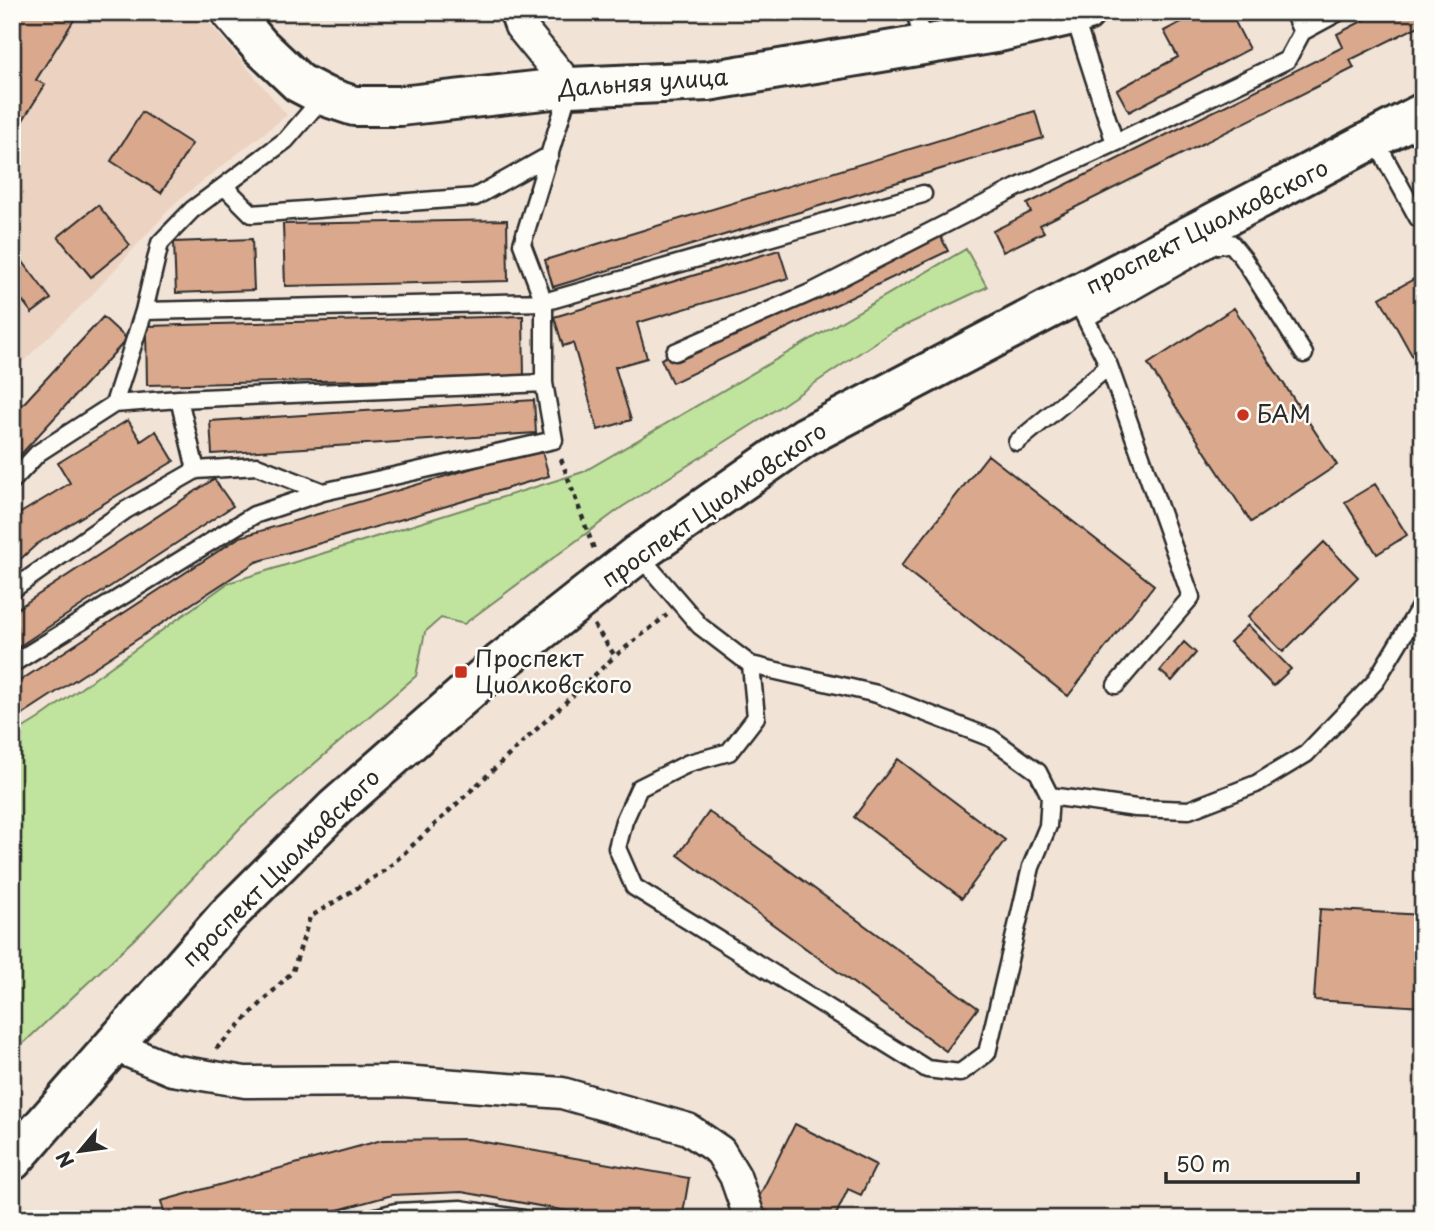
<svg xmlns="http://www.w3.org/2000/svg" width="1435" height="1231" viewBox="0 0 1435 1231" font-family="'Playpen Sans',sans-serif">
	<style>
		.built { fill: #ebd2c1 }
		.green { fill: #c0e49e; stroke: #768864; stroke-width: 2 }
		.building { fill: #daa98d; stroke: #2b2b2b; stroke-width: 2 }
		.lines { fill: none; stroke-linecap: round; stroke-linejoin: round }
		.lane-casing { stroke: #2b2b2b; stroke-width: 21 }
		.street-casing { stroke: #2b2b2b; stroke-width: 35 }
		.secondary-casing { stroke: #2b2b2b; stroke-width: 44 }
		.path { stroke: #2b2b2b; stroke-width: 4.5; stroke-dasharray: 5 5; stroke-linecap: butt }
		.lane { stroke: #fdfcf7; stroke-width: 16 }
		.street { stroke: #fdfcf7; stroke-width: 30 }
		.secondary { stroke: #fdfcf7; stroke-width: 38 }
		.poi-dot { fill: #c8321e; stroke: #fdfcf7; stroke-width: 2.5 }
		.labels { text-anchor: middle; stroke-width: 5; stroke-linejoin: round; paint-order: stroke }
		.street-label { font-size: 23px; fill: #2b2b2b; stroke: #fdfcf7 }
		.poi-label { font-size: 23px; fill: #2b2b2b; stroke: #fdfcf7; text-anchor: start }
	</style>
	<rect width="100%" height="100%" fill="#f2e3d7"/>
	<filter id="ink" filterUnits="userSpaceOnUse"><feTurbulence type="fractalNoise" baseFrequency=".0143" numOctaves="2"/><feDisplacementMap in="SourceGraphic" scale="14" xChannelSelector="R" yChannelSelector="G"/><feConvolveMatrix kernelMatrix="1 2 1 2 8 2 1 2 1" color-interpolation-filters="sRGB"/></filter>
	<g filter="url(#ink)">
		<path class="built" d="M12 12H200L287 115 176 202 89 298 12 372Z"/>
		<path class="green" d="M966 249 987 287 891 332 766 416 622 507 464 624 441 618 425 632 416 676 242 826 145 929 12 1054V735L38 719 228 583 583 472Z"/>
		<path class="building" d="M12 12H79L36 80 45 85 18 128 12 125Z
			M1200 12H1230L1249 49 1129 112 1117 90 1178 57 1164 31Z
			M1380 12H1423V24L1350 60 1354 68 1040 225 1044 232 1003 252 993 231 1031 212 1027 204 1343 47 1337 34Z
			M1035 111 1043 138 553 287 545 260Z
			M142 112 192 144 161 193 111 161Z
			M98 205 130 245 91 277 58 237Z
			M507 220 508 281 285 286 283 224Z
			M936 227 948 251 672 383 661 359Z
			M252 239 254 290 176 293 174 242Z
			M14 250 51 299 32 313 12 287Z
			M779 250 788 278 637 323 647 358 615 367 631 420 598 430 573 343 563 346 554 317Z
			M1423 274V366L1419 368 1380 298Z
			M1234 308 1337 465 1251 522 1148 364Z
			M523 316 524 376 147 385 146 326Z
			M103 317 127 339 12 464V416Z
			M534 400 536 433 212 454 210 421Z
			M128 420 141 441 156 431 174 461 37 544 12 567V520L19 514 70 483 58 463Z
			M541 448 549 476 256 562 12 721V686L240 537Z
			M988 455 1154 585 1068 696 901 566Z
			M214 479 233 506 12 651V612Z
			M1375 484 1407 535 1377 554 1345 502Z
			M1324 542 1358 577 1283 652 1248 617Z
			M1248 625 1291 669 1273 686 1230 642Z
			M1184 642 1196 653 1172 681 1160 671Z
			M898 759 1005 840 962 898 854 817Z
			M709 812 978 1008 946 1051 678 855Z
			M1320 909 1423 915V1007L1314 1000Z
			M795 1124 876 1165 861 1195 848 1189 834 1219H782L755 1205Z
			M467 1139 689 1178 682 1219H611L462 1192 392 1195 305 1219H166L161 1201 382 1140Z"/>
		<g class="lines">
			<g class="lane-casing">
				<path id="lane" d="M915 12 925 46
					M1293 12 1302 32
					M1074 16 1115 143
					M1375 140 1418 218 1423 216
					M224 186 252 214 475 197 550 155
					M144 311 544 302 923 194
					M1086 318 1213 246 1231 243 1243 258 1304 354
					M675 352 814 291 1016 188 1115 143 1287 60 1302 32 1339 12
					M1109 366 1191 597 1116 685
					M179 399 196 470
					M114 404 144 311 160 243 192 210 286 140 324 96
					M1017 442 1109 366 1081 309
					M12 481 38 453 114 404 179 399 544 383
					M638 554 700 626 751 665 756 717 729 752 689 763 639 788 624 821 617 848 634 887 927 1069 960 1073 987 1053 1031 867 1048 826 1050 796 1038 772 991 738 877 694 751 665
					M12 590 126 510 196 470 257 466 323 492
					M12 664 254 515 323 492 554 440 544 383V302L522 244 570 87
					M1050 796 1136 808 1189 810 1256 784 1306 754 1375 682 1423 602
					M369 1219 396 1212 461 1209 524 1219"/>
			</g>
			<g class="street-casing">
				<path id="street" d="M515 12 520 26 570 87
					M115 1046 172 1070 245 1082 403 1081 562 1093 688 1129 720 1151 735 1176 750 1219"/>
			</g>
			<g class="secondary-casing">
				<path id="secondary" d="M231 12 260 46 299 83 324 96 354 106H400L570 87 708 81 995 33 1085 12
					M12 1161 226 917 335 808 500 663 638 554 805 437 1423 113"/>
			</g>
			<path class="path" d="M561 459 594 549
				M594 625 615 656 667 615
				M216 1049 293 971 310 917 386 870 615 656"/>
			<use href="#lane" class="lane"/>
			<use href="#street" class="street"/>
			<use href="#secondary" class="secondary"/>
		</g>
	</g>
	<g class="poi-dot">
		<circle cx="1243" cy="415" r="7"/>
		<rect x="454" y="665" width="14" height="14" rx="3.5"/>
	</g>
	<g class="labels">
		<g class="street-label">
			<text transform="translate(643 83) rotate(-4)" y="8">Дальняя улица</text>
			<text transform="translate(1207 227) rotate(-27)" y="8">проспект Циолковского</text>
			<text transform="translate(714 505) rotate(-35)" y="8">проспект Циолковского</text>
			<text transform="translate(281 868) rotate(-45)" y="8">проспект Циолковского</text>
		</g>
		<g class="poi-label">
			<text x="1257" y="423">БАМ</text>
			<text x="475" y="667">Проспект<tspan x="475" dy="26">Циолковского</tspan></text>
		</g>
	</g>
	<rect width="1435" height="1231" fill="none" stroke="#fdfcf7" stroke-width="42"/>
	<rect x="21" y="21" width="1393" height="1189" fill="none" stroke="#2b2b2b" stroke-width="2.5" filter="url(#ink)"/>
	<g transform="translate(80 1151) rotate(241)" stroke="#fdfcf7" stroke-width="5" paint-order="stroke">
	<path d="M0-5L12 26L0 18L-12 26Z" fill="#2b2b2b"/>
	<text y="-10" font-size="19" font-weight="bold" text-anchor="middle" fill="#2b2b2b">N</text>
	</g>
	<path d="M1166 1172v10h192v-10" fill="none" stroke="#2b2b2b" stroke-width="3.5"/>
	<text x="1176" y="1172" font-size="21" fill="#2b2b2b" stroke="#fdfcf7" stroke-width="5" paint-order="stroke">50 m</text>
</svg>
